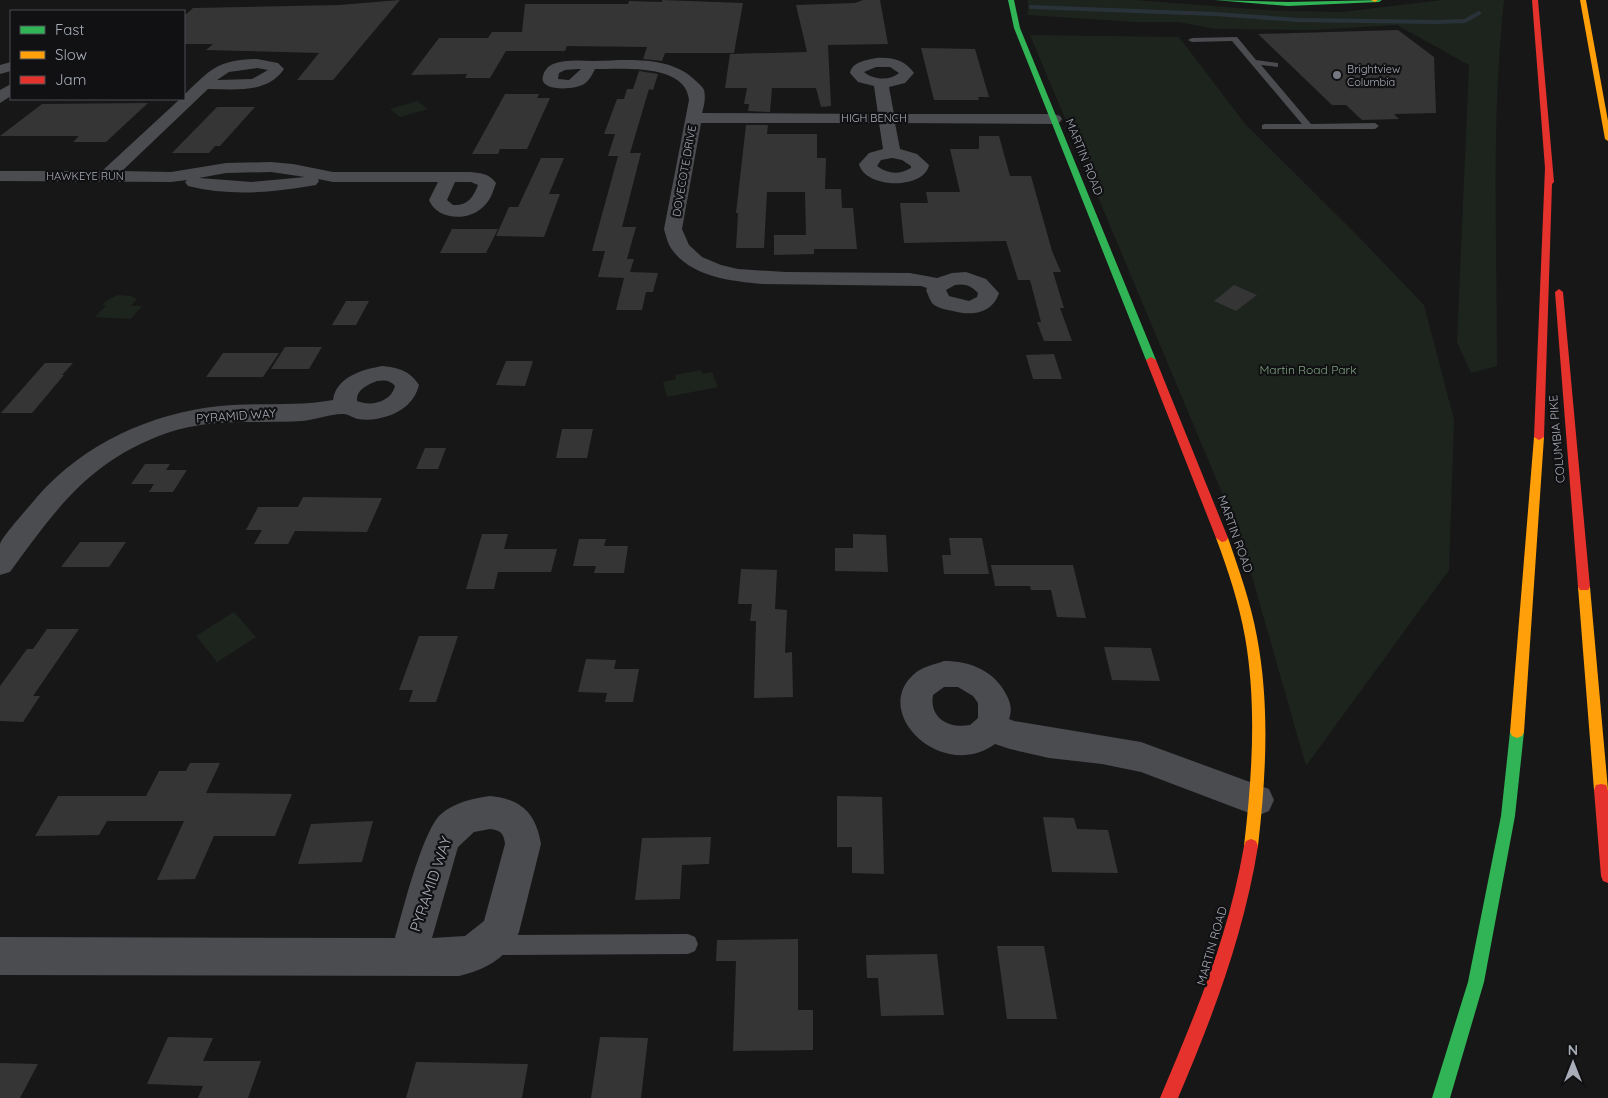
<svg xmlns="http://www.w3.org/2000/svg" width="1608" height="1098" viewBox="0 0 1608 1098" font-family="Quicksand,sans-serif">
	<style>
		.green { fill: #1d241e }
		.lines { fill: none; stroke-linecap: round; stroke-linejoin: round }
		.stream { stroke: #2a3239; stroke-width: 4 }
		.building { fill: #353536 }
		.lane { fill: #4b4c50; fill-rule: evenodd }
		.street { fill: #4b4c50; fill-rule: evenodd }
		.fast { fill: #30b455; fill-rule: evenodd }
		.slow { fill: #ff9f0a; fill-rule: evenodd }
		.jam { fill: #e5322d; fill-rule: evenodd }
		.poi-dot { fill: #757880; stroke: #111113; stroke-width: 2 }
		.labels { text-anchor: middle; stroke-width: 4.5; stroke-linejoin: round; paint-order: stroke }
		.far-poi-label { font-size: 11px; fill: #a8adb8; stroke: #111113; text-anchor: start }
		.far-street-label { font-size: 11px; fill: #a8adb8; stroke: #111113 }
		.street-label { font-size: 12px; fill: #a8adb8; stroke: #111113 }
		.park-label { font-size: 12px; fill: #7fa381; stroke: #111113 }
		.near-street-label { font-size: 15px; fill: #a8adb8; stroke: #111113 }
	</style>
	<rect width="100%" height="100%" fill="#171717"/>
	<path class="green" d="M1028 0H1135L1264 10 1342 12 1442 0H1504C1491 121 1497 244 1497 366L1471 373 1457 342 1469 65 1397 25 1312 30 1215 29 1178 22H1135L1028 15Z
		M1030 35 1179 37 1246 125 1354 232 1424 305 1454 420 1449 570 1306 766 1241 538Z
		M417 101 428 109 400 117 390 109Z
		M118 295 131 296 137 299 131 306H142L131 319 95 317 106 306 102 305 106 301Z
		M701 370 702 374 712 372 718 387 667 397 663 382 676 379 675 375Z
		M234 612 256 637 217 662 196 636Z"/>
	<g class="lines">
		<path class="stream" d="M1031 7 1215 14 1298 20 1437 22 1465 21 1479 13"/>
	</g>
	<path class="building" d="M400 0 333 80H297L319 53 206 50 213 44H184V16L193 8 339 5Z
		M662 0 743 3 734 53H665L662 61 643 59 647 47 567 46 565 51H506L490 78H465L467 74 411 75 439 38H488L492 32H522L525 4H628L629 1 662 2Z
		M863 0H880L888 44 828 45 831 106 821 107 816 88H772L770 112 748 111 749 104H744L747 88H725L730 54 807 52 796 5 855 3Z
		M1398 30 1434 57 1436 113 1394 114 1399 119 1362 120 1346 105H1332L1258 34Z
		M921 48 975 49 989 97H978L979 100H934Z
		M639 71 658 74 653 90 649 89 630 153H641L622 227H636L627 259H634L630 272 658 273 653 292H646L642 310H616L624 278 598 277 605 251H592L618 156H608L615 134H604L617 99H624L627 89H633Z
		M505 94H539L537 98H550L527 149H500L498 154H472Z
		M148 103 106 142H73L79 136H0L42 104Z
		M217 107H255L220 146H215L209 153H172Z
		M746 125H768L767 134H817V158H826L825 189H841L842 208H853L857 249H814V254L774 255V235H806L805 192H767L764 248H736L738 213H736Z
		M979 136H999L1010 176H1031L1052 251 1061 272H1053L1064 308H1060L1072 341H1044L1037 322H1041L1030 280H1018L1006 241 904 243 900 203H928L926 192H960L950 149H979Z
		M541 158H564L549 194H560L544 237 496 236 509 207H518Z
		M452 229H498L486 253H440Z
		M1234 285 1257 295 1236 311 1214 301Z
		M346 301H369L356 325H332Z
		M285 347H322L309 369H271Z
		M223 353H279L263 377H206Z
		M1054 354 1062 379H1033L1026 355Z
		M506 361H533L525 386 496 385Z
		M45 363H73L62 375H64L32 413H1Z
		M562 429H593L587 458H556Z
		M425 448H446L438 469H416Z
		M145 464H170L166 470H187L173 492H149L154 484H131Z
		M303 497 382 498 367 532 295 531 288 544H254L262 530H246L258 507H298Z
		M482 534H508L504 549H557L551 572H498L494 589H466Z
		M853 534 886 535 888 572 835 571V548H853Z
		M949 538H982L989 574H944L942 555H951Z
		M579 539H606L604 546H628L624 573H594L596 566H573Z
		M80 542H126L109 567H61Z
		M991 565H1073L1086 618 1057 617 1051 590H1031L1030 586H995Z
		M741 569 777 570 775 609 787 610 785 653 792 652 793 697 754 698 756 621H750L752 604H738Z
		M47 629H79L33 696H40L23 722 0 721V686L27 649H33Z
		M419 636H458L436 702H409L413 690H399Z
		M1104 647 1151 648 1160 681 1112 680Z
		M586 659 616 660 614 669H639L633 702H605L607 693 578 692Z
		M190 763H220L206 793 292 794 275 836H214L195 879 157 880 184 821H107L99 835 35 836 58 796H146L159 771H186Z
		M837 796 882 797 884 874 852 873V847H837Z
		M1043 817 1074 818 1077 829 1108 830 1118 873 1052 872Z
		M373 821 362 862 298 864 311 824Z
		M711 837 709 864 682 865 680 899 635 900 642 838Z
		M798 939V1010H813V1050L733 1051 736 961H716L717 940Z
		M997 946H1044L1057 1019H1007Z
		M937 954 944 1015 881 1016 878 978H867L866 955Z
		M168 1037 213 1038 203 1061H261L248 1098H198L203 1086 147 1084Z
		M600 1037 648 1038 641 1098H591Z
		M416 1062 528 1064 522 1098H406Z
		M0 1063 38 1064 20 1098H0Z"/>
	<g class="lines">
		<path class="lane" d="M1237 37 1256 60 1278 63V67L1261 65 1311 124 1375 123 1379 126 1375 129H1262V125L1265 124H1302L1232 41 1192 42 1188 40 1192 38Z
			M688 934 695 937 698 944 695 951 688 954 492 955 485 952 482 945 485 938 492 935Z"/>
		<path class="street" d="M876 58C892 57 905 60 914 73L905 83 889 87 894 114H1054L1060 116 1062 119 1060 122 1054 124 895 123 900 149 917 154 929 165C924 190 865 189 859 164L869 153 883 149 879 123H701L682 229 689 245 702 257 721 265 738 269 786 272 910 273 937 278 952 273 966 272 986 279 999 293C992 314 972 316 953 311 947 310 938 308 933 304 930 301 928 294 926 290L927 288 921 286 762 284C731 281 693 277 673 251 668 245 666 236 664 229L689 100C686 63 622 69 595 69 592 75 589 81 584 84 575 90 538 92 543 76 544 71 548 66 553 64 566 59 581 61 594 61 627 60 672 55 697 82 699 84 703 87 704 90 706 98 704 106 702 113L878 114 874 86 858 82 850 73C852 62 866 60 876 58ZM876 67H890L899 73C890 81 873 80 864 72ZM578 69H581L569 80 558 79 559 73 565 70ZM892 158 902 160 911 166V168C899 175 888 174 877 166L881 160ZM955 285C965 283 972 286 978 293L977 297 969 301 949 296 946 290Z
			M257 59 278 63 284 69C267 94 235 89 208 89L122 171 171 172 226 163 271 162 293 164 333 172H471C481 173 490 174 496 183 493 192 490 201 483 207 468 222 437 220 429 200L438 182H333L318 179 319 181 316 185 310 186C269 193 228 196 188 186L185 182 187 180 171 182 0 181V171H102L180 99H184V95C211 69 217 60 257 59ZM257 68 268 70 252 79 217 80 229 72ZM271 172 305 177 252 182 199 178 226 173ZM455 182H471L478 185C473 198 467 206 453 205L447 200Z
			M11 62V71L0 74V65Z
			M11 84V96L0 103V90Z
			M383 366C399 368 410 371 419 385 415 401 403 411 388 416 378 419 368 421 358 419 353 418 348 414 344 414 333 413 314 420 302 421 256 424 212 417 167 433 90 460 56 509 10 572L0 575C0 566 0 553 0 544 3 535 30 506 37 497 83 444 151 413 220 406 258 402 295 407 333 400 336 377 363 369 383 366ZM377 381C384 380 390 380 395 386 391 402 371 407 357 401 356 390 367 385 377 381Z
			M944 661C971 661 995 671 1007 696 1011 704 1012 710 1009 719L1014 721 1141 742 1269 789 1274 800 1269 811 1257 816 1141 772 1102 764 1049 758 1010 749 995 744C943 782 871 714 913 675 921 667 933 665 944 661ZM958 687 973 696 978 703V718L970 725C949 729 929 718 933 695L944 687Z
			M490 796C521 799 536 813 541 844L519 932C508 958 485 970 459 976L0 975V937L395 938C403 910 422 833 440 815 453 803 473 798 490 796ZM490 829C500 830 504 833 505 844L484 921 465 936 432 938 458 847 474 832Z"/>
		<path class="fast" d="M1008 0H1014L1020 28 1156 360 1154 362 1151 363 1146 360 1014 28Z
			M1214 0 1288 2 1382 0 1379 2 1288 6Z
			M1517 726 1522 728 1524 732 1515 816 1484 982 1450 1098H1432L1468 982 1501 816 1510 732 1512 728Z"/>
		<path class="slow" d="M1371 0H1378L1375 2Z
			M1580 0H1586L1608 121V141L1605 139Z
			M1539 434 1544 437 1524 732 1522 736 1517 738 1512 736 1510 732 1534 437Z
			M1222 534 1228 538C1239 570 1251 603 1257 637 1270 706 1266 777 1258 846L1256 851 1251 853 1246 851 1244 846C1252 777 1257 706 1245 637 1239 603 1228 570 1216 538Z
			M1584 582 1588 584 1590 587 1608 790 1606 795 1601 796 1596 795 1594 790 1578 587 1580 584Z"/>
		<path class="jam" d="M1532 0H1538L1554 182 1552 184 1544 437 1539 440 1534 437 1545 168Z
			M1559 289 1563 292 1590 587 1588 590H1580L1578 587 1555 292Z
			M1151 357 1156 360 1228 538 1226 541 1222 542 1216 538 1146 360Z
			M1601 784 1606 785 1608 791V883L1603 881 1601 876 1594 790 1596 785Z
			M1251 839 1256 841 1258 846C1244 934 1213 1016 1178 1098H1160C1196 1012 1228 939 1244 846L1246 841Z"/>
	</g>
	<circle class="poi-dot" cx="1337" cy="75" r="5"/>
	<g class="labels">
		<g class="far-poi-label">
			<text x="1347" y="73">Brightview<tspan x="1347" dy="13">Columbia</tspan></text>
		</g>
		<g class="far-street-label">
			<text x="874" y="122">HIGH BENCH</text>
			<text transform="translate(684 171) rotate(-80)" y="4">DOVECOTE DRIVE</text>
			<text x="85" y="180">HAWKEYE RUN</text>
		</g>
		<g class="street-label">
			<text transform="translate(1084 157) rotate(68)" y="4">MARTIN ROAD</text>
			<text transform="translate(236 416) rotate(-4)" y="4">PYRAMID WAY</text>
			<text transform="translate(1557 439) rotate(-95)" y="4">COLUMBIA PIKE</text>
			<text transform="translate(1235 534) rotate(70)" y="4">MARTIN ROAD</text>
			<text transform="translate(1212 946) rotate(-74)" y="4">MARTIN ROAD</text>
		</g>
		<g class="park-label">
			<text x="1308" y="374">Martin Road Park</text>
		</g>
		<g class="near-street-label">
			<text transform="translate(431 884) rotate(-71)" y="5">PYRAMID WAY</text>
		</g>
	</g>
	<rect x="10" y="10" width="175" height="90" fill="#111113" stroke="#4d4f55"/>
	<rect x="20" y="26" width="25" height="8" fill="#30b455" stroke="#4d4f55"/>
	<text x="55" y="35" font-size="15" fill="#a8adb8">Fast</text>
	<rect x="20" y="51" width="25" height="8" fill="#ff9f0a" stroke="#4d4f55"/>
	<text x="55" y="60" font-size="15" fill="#a8adb8">Slow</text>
	<rect x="20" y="76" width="25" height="8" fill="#e5322d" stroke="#4d4f55"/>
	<text x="55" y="85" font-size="15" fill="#a8adb8">Jam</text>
	<g transform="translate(1573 1063)" stroke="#111113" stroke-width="4" paint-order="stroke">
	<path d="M0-4L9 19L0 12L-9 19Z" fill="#a8adb8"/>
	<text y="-8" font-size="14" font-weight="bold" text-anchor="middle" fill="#a8adb8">N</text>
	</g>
</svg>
